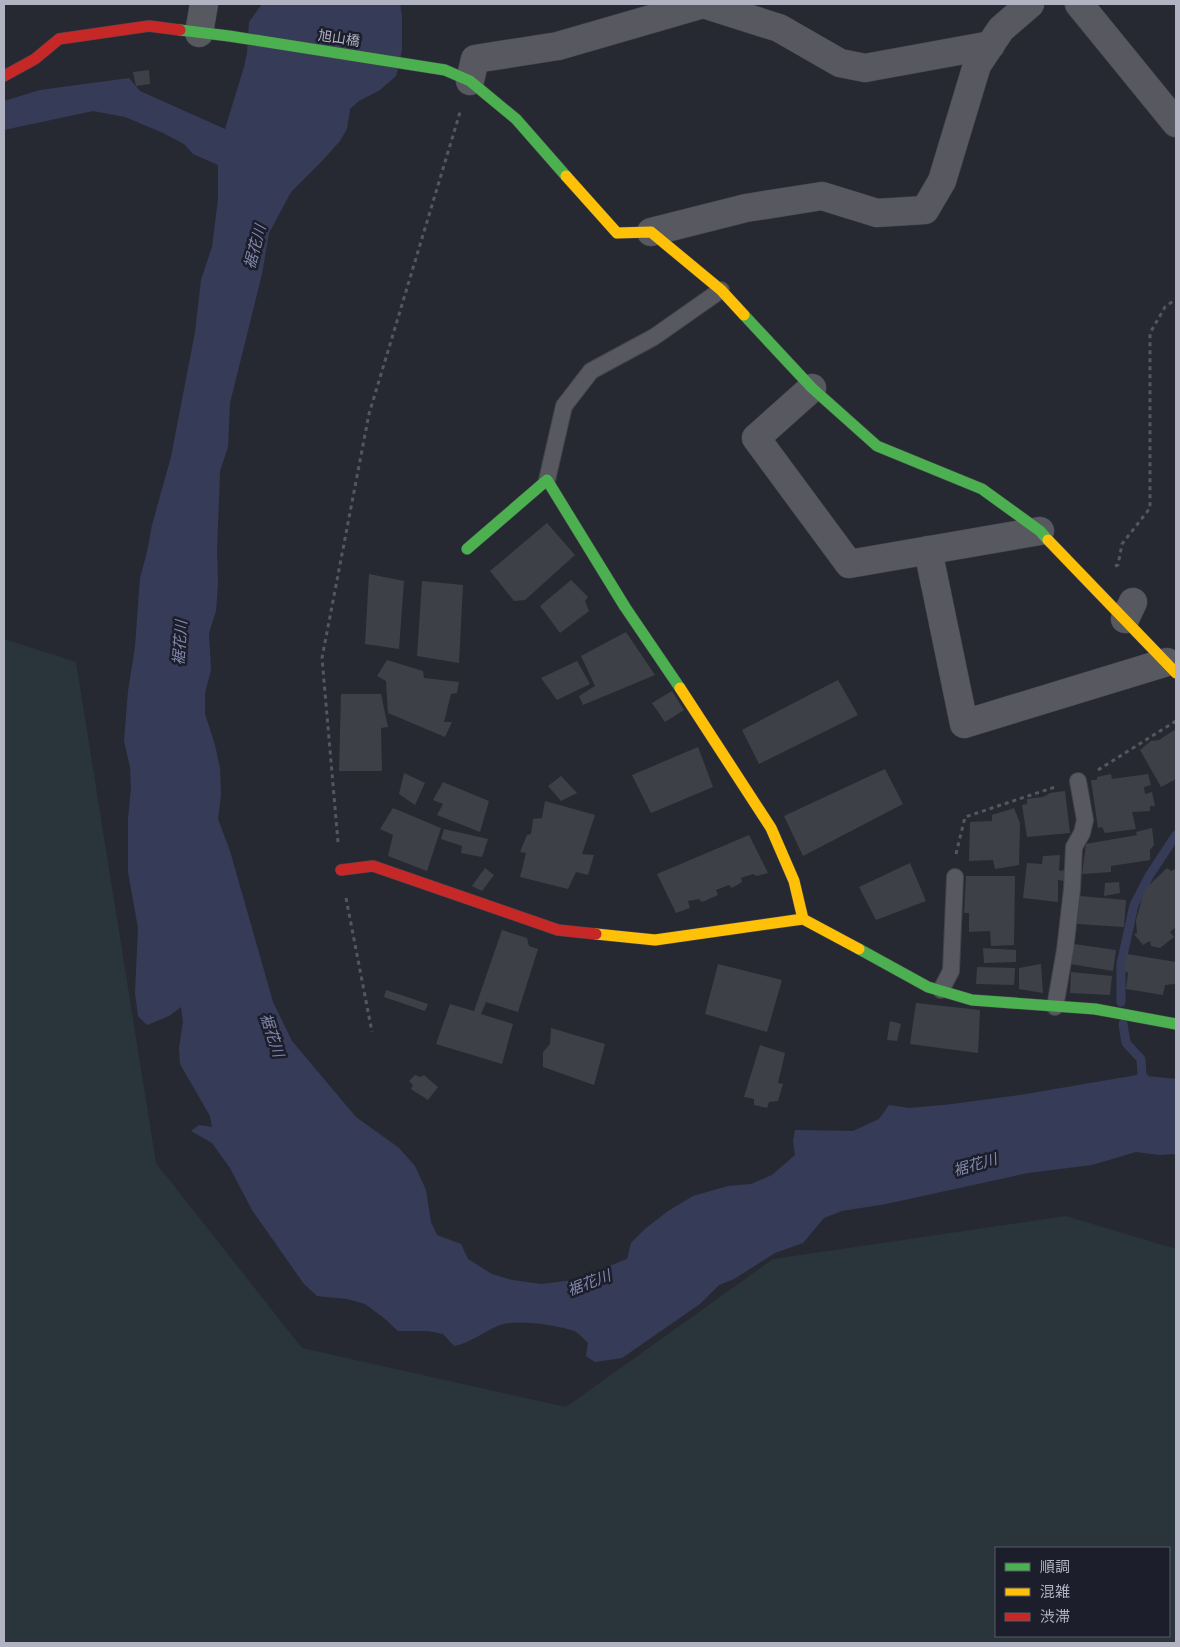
<svg xmlns="http://www.w3.org/2000/svg" width="1180" height="1647" viewBox="0 0 1180 1647" font-family="'Nunito Sans','Noto Sans JP',sans-serif">
	<style>
		.green { fill: #29343b; fill-rule: evenodd }
		.water { fill: #363c58 }
		.lines { fill: none; stroke-linecap: round; stroke-linejoin: round }
		.stream { stroke: #363c58; stroke-width: 9 }
		.building { fill: #3e4048 }
		.lane-casing { stroke: #43444b; stroke-width: 18 }
		.street-casing { stroke: #43444b; stroke-width: 29 }
		.fast-casing { stroke: #43444b; stroke-width: 12 }
		.slow-casing { stroke: #43444b; stroke-width: 12 }
		.jam-casing { stroke: #43444b; stroke-width: 12 }
		.path { stroke: #55575e; stroke-width: 3; stroke-dasharray: 4 4; stroke-linecap: butt }
		.lane { stroke: #575860; stroke-width: 16 }
		.street { stroke: #575860; stroke-width: 28 }
		.fast { stroke: #4caf50; stroke-width: 11 }
		.slow { stroke: #ffc107; stroke-width: 11 }
		.jam { stroke: #c62828; stroke-width: 11 }
		.labels { text-anchor: middle; stroke-width: 5; stroke-linejoin: round; paint-order: stroke }
		.street-label { font-size: 14px; fill: #b1b3c3; stroke: #1c1e2c }
		.water-label { font-size: 15px; font-style: italic; fill: #838aad; stroke: #1c1e2c }
	</style>
	<rect width="100%" height="100%" fill="#272932"/>
	<path class="green" d="M4 639 76 662 156 1163 302 1348 566 1407 773 1259 1066 1216 1176 1249V1643H4ZM996 1548H1169V1636H996Z"/>
	<path class="water" d="M262 4H400L402 16V51L396 76 380 90 359 101 350 109 347 129 340 141 323 160 291 192 269 233 262 274 230 403 228 447 220 471 217 550 218 583 216 611 209 633 211 670 205 693V714L215 745 220 768 221 795 218 819 230 851 273 1002 292 1041 356 1117 399 1148 415 1166 426 1190 431 1222 437 1235 461 1244 468 1259 492 1274 512 1280 541 1284 574 1280 627 1259 631 1243 646 1228 668 1211 693 1196 728 1186 751 1184 772 1175 795 1155 793 1141 795 1130 853 1131 879 1119 889 1105 909 1108 944 1105 1020 1095 1137 1075 1176 1079V1154L1160 1155 1136 1152 1092 1165 1028 1173 886 1204 842 1211 824 1218 803 1243 775 1253 734 1279 719 1285 700 1304 622 1358 595 1362 586 1356 588 1343C584 1339 579 1333 574 1331 558 1325 515 1319 500 1325 484 1331 471 1343 454 1346L443 1334 428 1331H398L384 1318 365 1304 347 1299 317 1296 304 1284 252 1210 230 1168 212 1143 191 1131 199 1125 212 1127 210 1116 180 1064 179 1048 183 1022 181 1007 169 1016 147 1025 138 1016 135 993 138 928 128 872V819L131 788 130 767 124 741 128 691 135 647 140 578 147 552 152 525 171 457 195 332 201 280 212 247 218 199V165L193 154 184 144 161 132 125 117 93 111 4 130V101L40 90 129 78 140 91 225 129 244 67 247 53 249 22Z"/>
	<g class="lines">
		<path class="stream" d="M1121 1002V964L1134 905 1149 876 1176 835
			M1123 1024 1126 1043 1141 1059 1142 1075 1150 1085"/>
	</g>
	<path class="building" d="M149 70 150 84 136 86 133 72Z
		M547 523 575 555 525 600 514 601 490 571Z
		M369 574 404 581 399 649 365 644Z
		M571 580 588 597 585 601 589 611 560 633 540 606Z
		M422 581 463 585 459 663 417 656Z
		M626 632 655 675 583 705 579 696 595 686 581 656Z
		M387 660 423 671 424 678 459 682 457 693 451 694 444 722H452L445 737 388 713 386 681 377 676Z
		M577 661 590 684 557 700 541 678Z
		M838 680 858 715 759 764 742 730Z
		M672 691 684 710 665 722 652 703Z
		M341 694H381L388 727 381 728 382 771H339Z
		M1176 729V779L1161 787 1140 750 1151 741 1159 740Z
		M698 747 713 787 651 813 632 775Z
		M885 769 903 804 803 856 784 816Z
		M404 773 425 783 415 805 399 794Z
		M1111 774 1112 779 1148 774 1151 785 1144 787 1145 794 1152 792 1155 806H1150V811L1132 812 1136 829 1105 833 1102 827 1098 828 1091 780H1097V777Z
		M561 776 577 793 561 801 548 786Z
		M443 782 489 801 480 832 437 815 443 804 433 800Z
		M1065 791 1070 833 1027 837 1022 805 1027 804V799L1043 797 1050 793Z
		M545 801 595 815 582 854 594 855 588 875 576 872 568 889 520 877 526 853 520 852 527 835 531 834 533 819 542 818Z
		M393 808 441 828 427 871 388 856 393 835 380 829Z
		M1014 808 1020 823 1019 865 995 869 993 860 969 861 970 822 992 821V815Z
		M1152 828 1154 845 1150 850V860L1111 866V872L1082 874 1086 844 1137 835 1136 832Z
		M444 829 488 839 482 857 461 853 462 846 441 839Z
		M749 835 768 873 757 876 753 874 741 878 742 882 732 888 729 885 716 890 718 895 702 902 699 899 688 901 690 908 676 913 657 874Z
		M1060 855 1059 871 1066 870 1064 881 1058 880V902L1023 898 1027 863 1042 864 1043 856Z
		M910 863 926 901 876 920 859 887Z
		M485 868 494 875 482 891 472 886Z
		M1167 868 1171 871 1176 869V927L1170 932 1174 937 1160 948 1151 946 1150 941 1143 945 1134 934 1137 933 1136 920 1142 899 1146 888Z
		M966 876H1015L1014 945 991 946 990 931 969 932V913H964Z
		M1119 882 1120 893 1104 896 1105 883Z
		M1080 896 1126 900 1124 927 1077 924Z
		M502 930 527 938 529 946 538 949 518 1012 486 1002 481 1014 513 1024 502 1064 436 1044 450 1004 474 1011Z
		M1074 944 1116 950 1113 971 1070 964Z
		M983 948 1016 950V962L984 963Z
		M1127 954 1176 962 1175 984 1165 985 1163 995 1126 989 1128 973 1124 970Z
		M718 964 782 980 767 1032 705 1014Z
		M1041 964 1043 993 1019 989V968Z
		M977 967 1015 968 1014 985 976 984Z
		M1071 972 1112 976 1110 995 1070 993Z
		M386 990 428 1004 425 1011 384 997Z
		M916 1003 980 1010 978 1053 910 1044Z
		M890 1021 901 1024 897 1041 887 1040Z
		M551 1028 605 1044 594 1085 543 1067V1052L550 1044Z
		M760 1045 785 1053 778 1083 783 1084 778 1101 769 1102 767 1108 754 1105V1099L744 1097Z
		M415 1075 421 1077 424 1075 438 1087 428 1100 411 1089 413 1085 409 1081Z"/>
	<g class="lines">
		<g class="lane-casing">
			<path id="lane" d="M547 480 564 406 591 371 654 337 721 290
				M941 990 951 971 955 877
				M1055 1007 1065 950 1072 889 1074 847 1082 833 1085 820 1078 781"/>
		</g>
		<g class="street-casing">
			<path id="street" d="M1079 4 1176 123
				M199 33 204 4
				M470 81 475 59 558 46 703 4 779 28 840 63 865 68 991 45
				M651 232 746 208 822 196 877 213 925 210 942 181 977 65 1001 29 1030 4
				M812 388 756 438 849 564 1040 531
				M928 550 964 724 1167 662
				M1125 619 1133 602"/>
		</g>
		<g class="fast-casing">
			<path id="fast" d="M180 30 229 36 445 70 470 81 516 119 566 176
				M744 315 812 388 877 446 982 489 1040 531 1048 540
				M467 549 547 480 625 607 680 688
				M859 949 928 987 972 1000 1095 1009 1176 1024"/>
		</g>
		<g class="slow-casing">
			<path id="slow" d="M566 176 617 233 651 232 721 290 744 315
				M1048 540 1176 673
				M680 688 771 828 794 881 803 919
				M596 934 655 940 803 919 859 949"/>
		</g>
		<g class="jam-casing">
			<path id="jam" d="M4 76 35 59 59 39 149 26 180 30
				M341 870 373 866 558 930 596 934"/>
		</g>
		<path class="path" d="M1115 566 1118 565 1122 544 1150 508V333L1165 307 1176 299
			M1098 770 1176 721
			M338 842 322 658 369 414 461 109
			M956 854 965 817 1055 787
			M346 898 372 1032"/>
		<use href="#lane" class="lane"/>
		<use href="#street" class="street"/>
		<use href="#fast" class="fast"/>
		<use href="#slow" class="slow"/>
		<use href="#jam" class="jam"/>
	</g>
	<g class="labels">
		<g class="street-label">
			<text transform="translate(339 38) rotate(9)" y="5">旭山橋</text>
		</g>
		<g class="water-label">
			<text transform="translate(255 247) rotate(-75)" y="5">裾花川</text>
			<text transform="translate(180 643) rotate(-86)" y="5">裾花川</text>
			<text transform="translate(272 1035) rotate(72)" y="5">裾花川</text>
			<text transform="translate(975 1165) rotate(-16)" y="5">裾花川</text>
			<text transform="translate(589 1283) rotate(-21)" y="5">裾花川</text>
		</g>
	</g>
	<rect width="1180" height="1647" fill="none" stroke="#b1b3c3" stroke-width="10"/>
	<rect x="995" y="1547" width="175" height="90" fill="#1c1e2c" stroke="#585a68"/>
	<rect x="1005" y="1563" width="25" height="8" fill="#4caf50" stroke="#585a68"/>
	<text x="1040" y="1572" font-size="15" fill="#b1b3c3">順調</text>
	<rect x="1005" y="1588" width="25" height="8" fill="#ffc107" stroke="#585a68"/>
	<text x="1040" y="1597" font-size="15" fill="#b1b3c3">混雑</text>
	<rect x="1005" y="1613" width="25" height="8" fill="#c62828" stroke="#585a68"/>
	<text x="1040" y="1622" font-size="15" fill="#b1b3c3">渋滞</text>
</svg>
